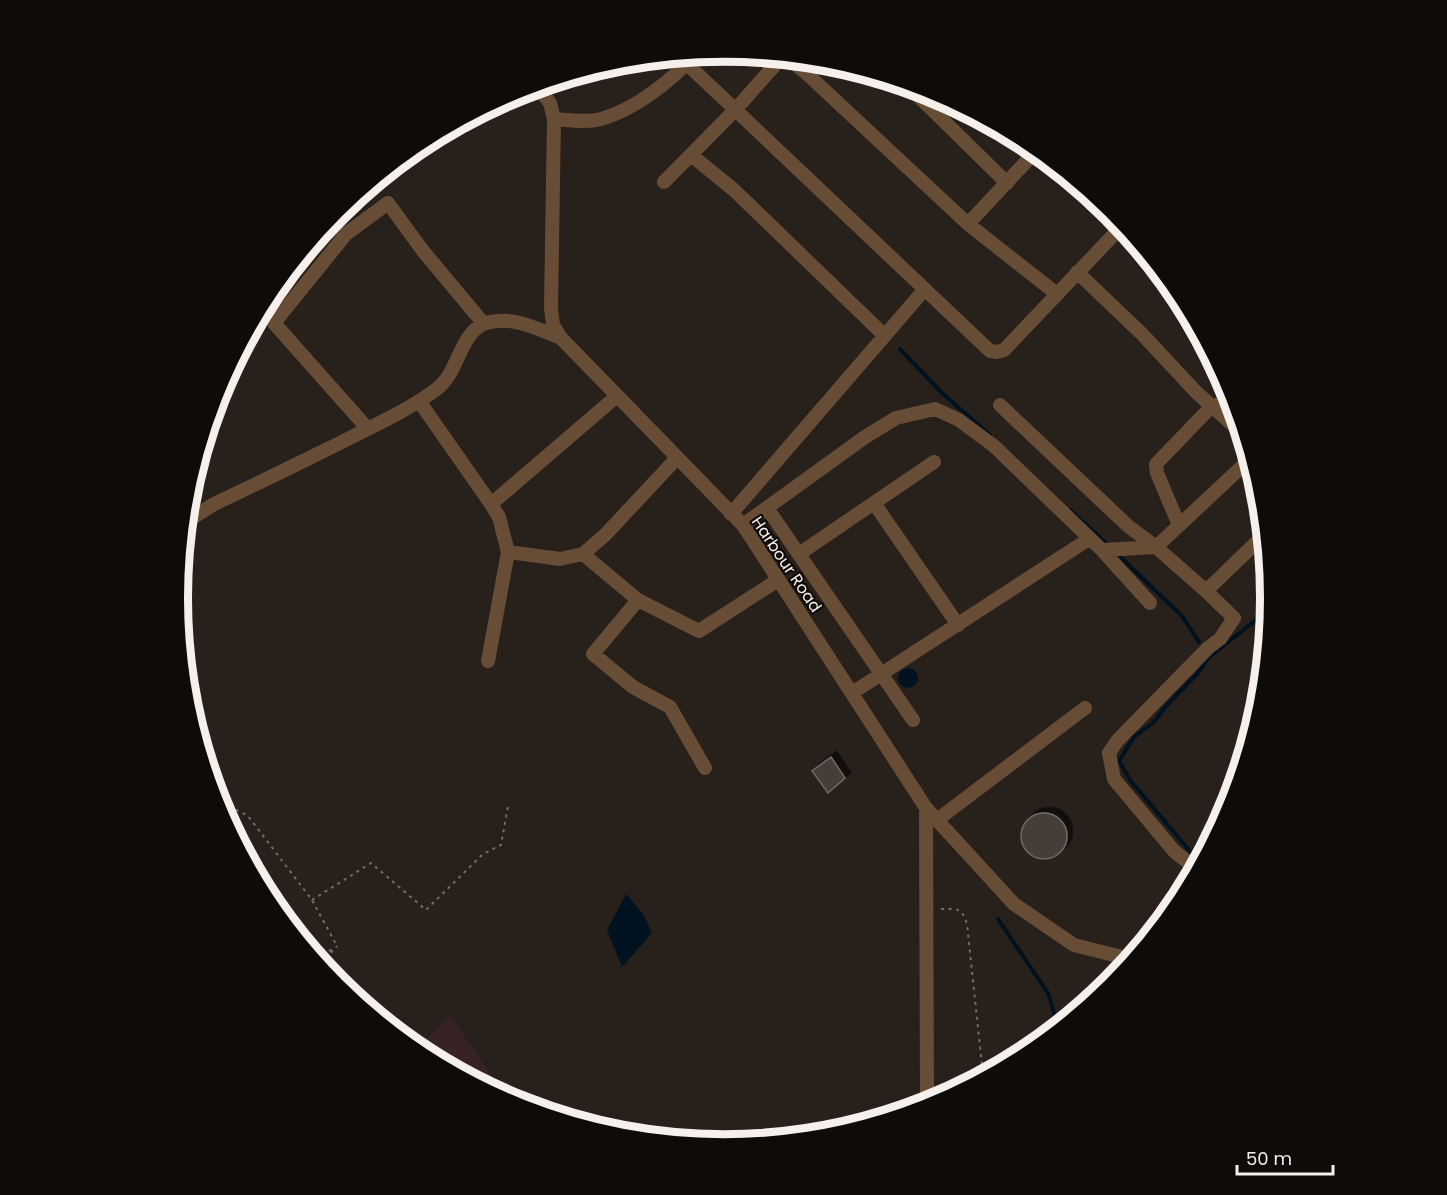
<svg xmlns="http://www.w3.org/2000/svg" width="1447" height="1195" viewBox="0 0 1447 1195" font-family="Poppins,sans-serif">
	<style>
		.commercial { fill: #372324 }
		.water { fill: #00121f }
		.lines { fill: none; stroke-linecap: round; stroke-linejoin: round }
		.stream { stroke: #00121f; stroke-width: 4 }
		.building { fill: #453d38; stroke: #716863; stroke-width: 1.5; filter: url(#shadow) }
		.path { stroke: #736d68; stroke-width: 2; stroke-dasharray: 3 4.5; stroke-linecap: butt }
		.minor { stroke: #684d36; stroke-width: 14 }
		.labels { text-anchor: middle; stroke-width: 4.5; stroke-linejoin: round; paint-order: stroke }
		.street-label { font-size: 16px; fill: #f5f0ec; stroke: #0e0b09 }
		.rim { fill: none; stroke: #f5f0ec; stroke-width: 8 }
	</style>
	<defs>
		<filter id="shadow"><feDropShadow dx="5.5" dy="-5.5" stdDeviation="0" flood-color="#0009"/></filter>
	</defs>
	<rect width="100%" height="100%" fill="#27201b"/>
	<path class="commercial" d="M450 1015 507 1099 417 1049Z"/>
	<path class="water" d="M898 678a10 10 0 1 1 20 0a10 10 0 1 1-20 0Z
		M626 894 643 914 652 933 622 967 607 930Z"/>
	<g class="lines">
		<path class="stream" d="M900 349 942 393 990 435
			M1070 510 1109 546
			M1116 553 1182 616 1199 642
			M1199 862 1130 780 1119 761 1134 737 1154 722 1167 705 1199 672 1208 658 1261 616 1270 600
			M998 919 1048 993 1058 1026"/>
	</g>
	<path class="building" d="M831 757 845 778 828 793 812 771Z
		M1021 836a23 23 0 1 1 46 0a23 23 0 1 1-46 0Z"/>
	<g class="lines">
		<path class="path" d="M216 799 248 816 312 900 337 946
			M312 900 371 863 426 910 483 854 501 845 508 806
			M941 909C957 909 962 907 967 924L983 1075
			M317 960 332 949
			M321 964 337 946"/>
		<path class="minor" d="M786 57 805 72 968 224 1057 294
			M687 64 990 351 997 352 1004 350 1122 226
			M906 84 1007 183
			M537 86 550 103 554 119 551 308 553 325 561 338 743 525 926 808 1014 904 1074 945 1130 959
			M554 119C569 120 586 123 601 119 634 110 673 80 695 54
			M691 155 734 190 885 336
			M664 182 735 110 782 57
			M968 224 1036 151
			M1077 272 1142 334 1197 393 1242 433
			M419 401 491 504 499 517 508 552 488 661
			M1000 405 1128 526 1156 547 1206 591 1234 618 1220 639 1208 648 1117 741 1109 753 1114 779 1174 851 1195 868
			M368 429 274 323 346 234 388 203 423 251 484 324
			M874 503 958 625
			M491 504 617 396
			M767 508 913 720
			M731 514 925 289
			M743 525 865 437 896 418 935 409 959 420 994 446 1102 550 1150 603
			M1179 525 1157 473 1156 464 1212 406 1232 401
			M184 526 192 518 214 504C257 484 299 463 342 442 375 425 409 410 438 388 459 371 460 332 486 323 512 315 537 329 561 338
			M1102 550 1156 547 1250 459
			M508 552 560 559 583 554 605 535 677 458
			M583 554 638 600 699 631 778 580
			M799 554 934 462
			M1206 591 1264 535
			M638 600 593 654 633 687 670 707 705 768
			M852 693 1089 539
			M926 808 927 1104
			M937 820 1085 708"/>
	</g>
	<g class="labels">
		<g class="street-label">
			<text transform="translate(787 564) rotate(56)" y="6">Harbour Road</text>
		</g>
	</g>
	<path d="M0 0H1447V1195H0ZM188 598a536 536 0 1 1 1072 0a536 536 0 1 1-1072 0Z" fill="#0e0b09" fill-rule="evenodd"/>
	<path class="rim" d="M188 598a536 536 0 1 1 1072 0a536 536 0 1 1-1072 0Z"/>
	<path d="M1237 1165v9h96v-9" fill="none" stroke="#f5f0ec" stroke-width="3"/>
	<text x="1246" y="1165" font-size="18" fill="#f5f0ec" stroke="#0e0b09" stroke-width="4.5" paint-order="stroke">50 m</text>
</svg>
